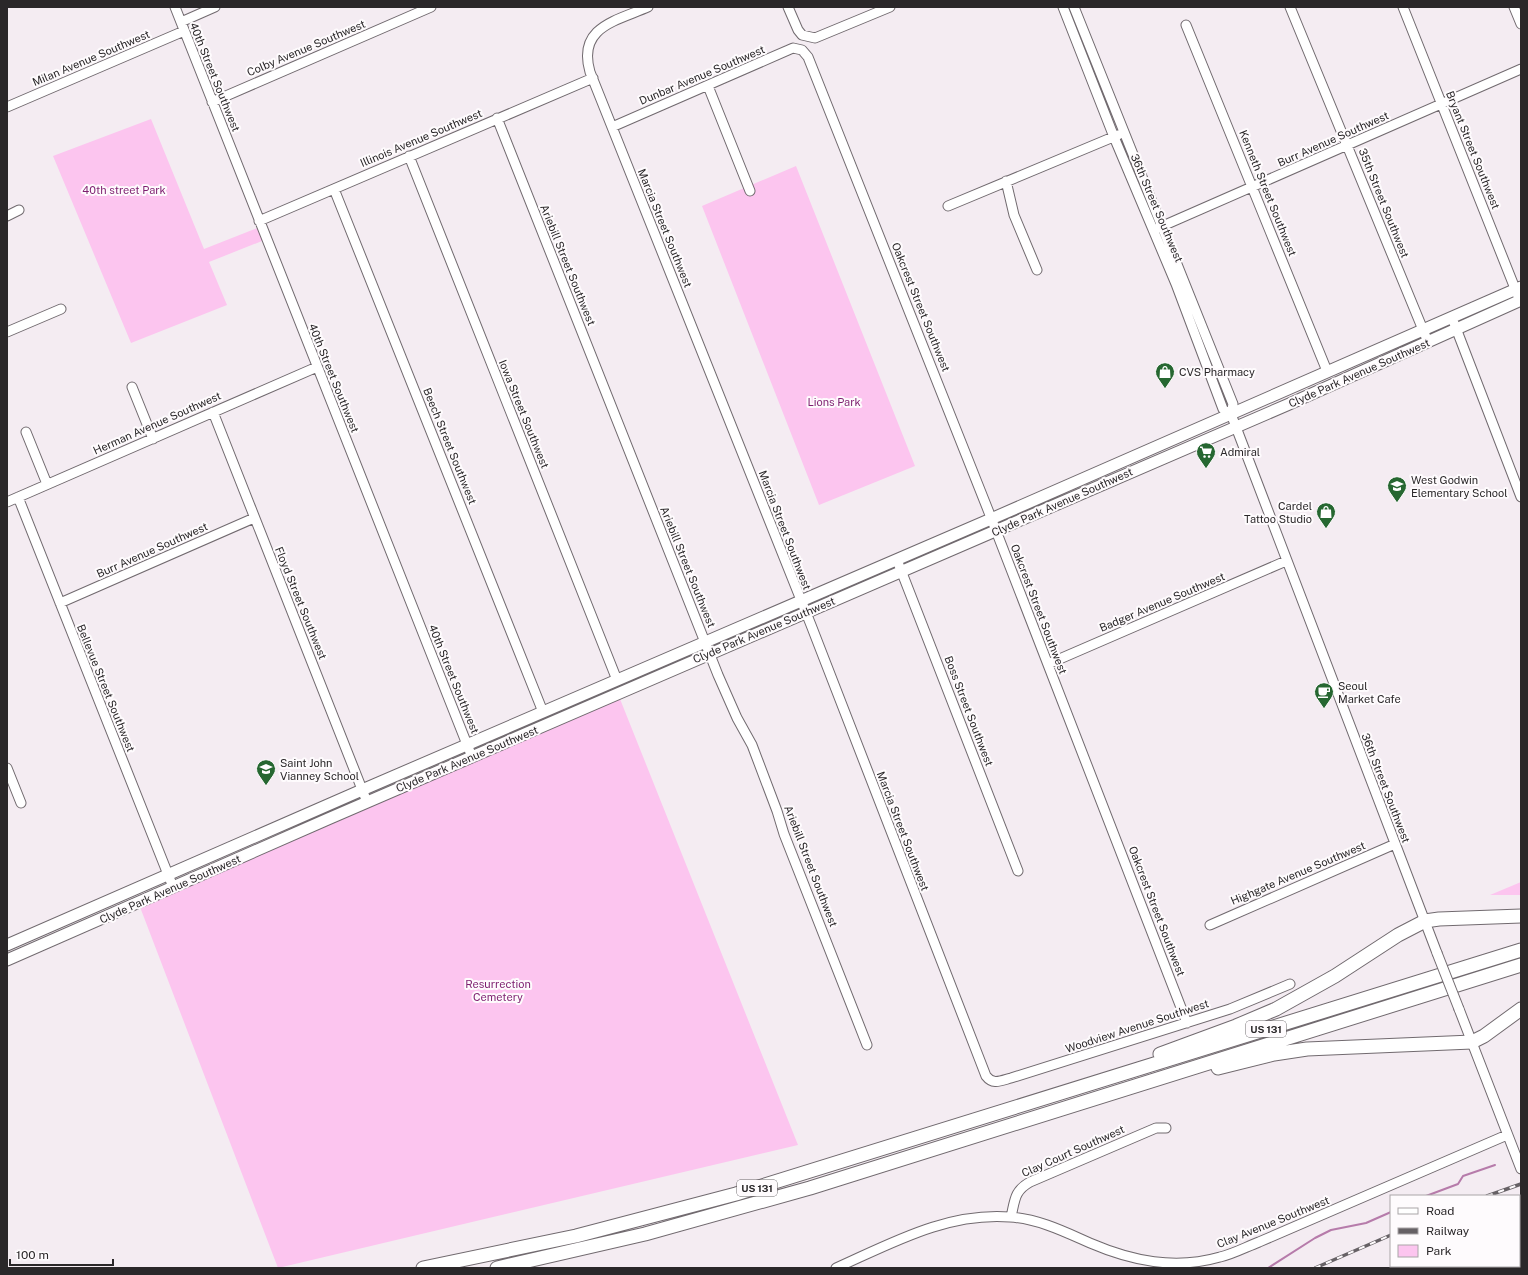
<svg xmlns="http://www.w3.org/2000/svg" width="1528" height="1275" viewBox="0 0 1528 1275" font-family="'Public Sans',sans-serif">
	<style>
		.green { fill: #fcc5ef }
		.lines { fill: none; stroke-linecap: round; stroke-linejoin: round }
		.stream { stroke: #b67baa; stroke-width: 2 }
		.minor-casing { stroke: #716a6f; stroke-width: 11 }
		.major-casing { stroke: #716a6f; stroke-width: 13 }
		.highway-casing { stroke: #716a6f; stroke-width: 15 }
		.minor { stroke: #fff; stroke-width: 9 }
		.major { stroke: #fff; stroke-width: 11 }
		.highway { stroke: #fff; stroke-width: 13 }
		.rail-casing { stroke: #666165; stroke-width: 3.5 }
		.rail { stroke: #fefbfd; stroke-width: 2; stroke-dasharray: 6; stroke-linecap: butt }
		.minor-bridge-casing { stroke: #716a6f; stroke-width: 11; stroke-linecap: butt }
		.minor-bridge { stroke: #fff; stroke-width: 9 }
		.labels { text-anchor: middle; stroke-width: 4; stroke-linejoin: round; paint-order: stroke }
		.shield { fill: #fefbfd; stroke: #6a6769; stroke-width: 1 }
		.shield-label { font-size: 10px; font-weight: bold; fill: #2a2729 }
		.street-label { font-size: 11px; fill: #2a2729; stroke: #fefbfd }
		.park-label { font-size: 11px; fill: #7d1e6f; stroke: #fefbfd }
		.poi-label { font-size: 11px; fill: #2a2729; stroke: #fefbfd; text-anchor: start }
	</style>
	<rect width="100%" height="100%" fill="#f4ecf2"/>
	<path class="green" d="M151 119 204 249 260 227 267 239 209 262 227 305 131 343 53 156Z
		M796 166 915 466 819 505 702 206Z
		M620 699 798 1145 278 1268 140 907Z
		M1521 882V895H1490Z"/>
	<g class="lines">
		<path class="stream" d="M1426 1196 1458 1184 1463 1176 1495 1165
			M1268 1268 1315 1238 1331 1230 1366 1223 1391 1212"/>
		<g class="minor-casing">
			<path id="minor" d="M175 7 472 757
				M648 7C616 21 577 27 590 72L811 625 986 1076C993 1085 1000 1081 1011 1078L1230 1009 1290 984
				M788 7 798 30 802 35 815 38 890 7
				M1063 7 1114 137 1176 284 1223 409 1231 414
				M1074 7 1233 404 1231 414 1437 953
				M1290 7 1428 342
				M1403 7 1520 301
				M1514 7 1521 24
				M181 22 215 7
				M1186 25 1327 371
				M708 86 750 191
				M212 102 431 7
				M7 107 184 31
				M497 118 718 675 737 718 752 745 777 811 784 834 867 1045
				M612 127 793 48 802 50 808 57 988 510 1187 1023
				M409 156 617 680
				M1006 181 1014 215 1037 270
				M334 189 543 712
				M948 206 1118 135
				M7 216 19 210
				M259 221 593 78
				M1158 228 1521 69
				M1454 323 1521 497
				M7 332 61 309
				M132 387 153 439
				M213 412 367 802
				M26 432 47 484
				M18 497 173 887
				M7 502 317 367
				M897 560 1018 871
				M60 603 254 518
				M1048 664 1286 561
				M7 768 21 803
				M1210 925 1395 844
				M1459 1009 1521 1169
				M1011 1217C1015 1200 1014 1191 1030 1182L1156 1128H1166
				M836 1268C892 1243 947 1212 1010 1217 1039 1219 1065 1232 1090 1243 1132 1261 1175 1270 1220 1257 1233 1254 1246 1247 1259 1242L1507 1135"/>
		</g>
		<g class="major-casing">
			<path id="major" d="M7 945 362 790 991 519 1521 287
				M7 960 328 819 1287 405 1521 300"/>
		</g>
		<g class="highway-casing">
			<path id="highway" d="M1160 1054 1236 1026 1276 1009 1335 976 1398 935 1425 921 1439 919 1521 916
				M1218 1068 1274 1054 1307 1049 1472 1042 1484 1036 1521 1009
				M423 1268 576 1236 736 1194 1521 950
				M497 1268 645 1234 810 1188 1521 965"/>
		</g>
		<use href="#minor" class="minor"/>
		<use href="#major" class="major"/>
		<use href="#highway" class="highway"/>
		<g class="rail-casing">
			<path id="rail" d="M1487 1196 1521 1184
				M1315 1268 1391 1235"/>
		</g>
		<use href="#rail" class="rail"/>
		<g class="minor-bridge-casing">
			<path id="minor-bridge" d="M1437 953 1459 1009"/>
		</g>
		<use href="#minor-bridge" class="minor-bridge"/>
	</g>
	<defs>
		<g id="shop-pin" transform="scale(1)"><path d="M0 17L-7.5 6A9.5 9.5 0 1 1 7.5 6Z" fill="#266731" stroke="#fefbfd"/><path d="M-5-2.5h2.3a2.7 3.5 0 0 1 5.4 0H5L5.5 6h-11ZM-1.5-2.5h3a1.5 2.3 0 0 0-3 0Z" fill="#fff"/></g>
		<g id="supermarket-pin" transform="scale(1)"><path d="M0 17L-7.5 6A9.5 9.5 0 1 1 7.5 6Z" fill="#266731" stroke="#fefbfd"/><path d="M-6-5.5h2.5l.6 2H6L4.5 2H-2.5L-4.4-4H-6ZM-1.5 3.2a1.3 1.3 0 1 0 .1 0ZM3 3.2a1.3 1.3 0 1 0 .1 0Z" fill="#fff"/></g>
		<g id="school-pin" transform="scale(1)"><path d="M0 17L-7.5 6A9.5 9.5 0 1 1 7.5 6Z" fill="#266731" stroke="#fefbfd"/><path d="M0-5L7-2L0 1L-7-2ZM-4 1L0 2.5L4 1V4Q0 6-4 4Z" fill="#fff"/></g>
		<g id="cafe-pin" transform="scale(1)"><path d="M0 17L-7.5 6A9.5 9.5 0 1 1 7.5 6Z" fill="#266731" stroke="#fefbfd"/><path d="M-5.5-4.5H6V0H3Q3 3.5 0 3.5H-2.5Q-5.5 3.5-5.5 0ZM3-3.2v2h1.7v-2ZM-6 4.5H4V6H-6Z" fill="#fff"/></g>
	</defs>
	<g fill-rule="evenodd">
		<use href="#shop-pin" x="1165" y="372"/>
		<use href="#supermarket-pin" x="1206" y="452"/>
		<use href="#school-pin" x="1397" y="486"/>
		<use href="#shop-pin" x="1326" y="512"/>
		<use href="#cafe-pin" x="1324" y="692"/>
		<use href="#school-pin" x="266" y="769"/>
	</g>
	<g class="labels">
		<g class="shield">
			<rect x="1246" y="1021" width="40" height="16" rx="3"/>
			<rect x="737" y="1180" width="40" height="16" rx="3"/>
		</g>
		<g class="shield-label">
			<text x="1266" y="1033">US 131</text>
			<text x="757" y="1192">US 131</text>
		</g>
		<g class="street-label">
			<text transform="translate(306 48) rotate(-23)" y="4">Colby Avenue Southwest</text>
			<text transform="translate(91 58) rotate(-23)" y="4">Milan Avenue Southwest</text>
			<text transform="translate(702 75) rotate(-23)" y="4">Dunbar Avenue Southwest</text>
			<text transform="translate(215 77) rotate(68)" y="4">40th Street Southwest</text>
			<text transform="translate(421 138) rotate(-23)" y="4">Illinois Avenue Southwest</text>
			<text transform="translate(1333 139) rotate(-24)" y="4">Burr Avenue Southwest</text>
			<text transform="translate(1473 150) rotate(68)" y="4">Bryant Street Southwest</text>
			<text transform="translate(1268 193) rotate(68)" y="4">Kenneth Street Southwest</text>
			<text transform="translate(1384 203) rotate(68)" y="4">35th Street Southwest</text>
			<text transform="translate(1157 208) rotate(67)" y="4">36th Street Southwest</text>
			<text transform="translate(665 228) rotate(68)" y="4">Marcia Street Southwest</text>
			<text transform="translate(568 265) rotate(68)" y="4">Ariebill Street Southwest</text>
			<text transform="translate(921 307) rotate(68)" y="4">Oakcrest Street Southwest</text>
			<text transform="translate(1359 373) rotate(-24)" y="4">Clyde Park Avenue Southwest</text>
			<text transform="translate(334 378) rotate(68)" y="4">40th Street Southwest</text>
			<text transform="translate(524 414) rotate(68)" y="4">Iowa Street Southwest</text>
			<text transform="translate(157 423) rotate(-24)" y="4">Herman Avenue Southwest</text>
			<text transform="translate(450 446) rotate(68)" y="4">Beech Street Southwest</text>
			<text transform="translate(1062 502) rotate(-24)" y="4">Clyde Park Avenue Southwest</text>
			<text transform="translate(785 530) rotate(69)" y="4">Marcia Street Southwest</text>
			<text transform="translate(152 550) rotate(-24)" y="4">Burr Avenue Southwest</text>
			<text transform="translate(688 567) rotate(68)" y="4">Ariebill Street Southwest</text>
			<text transform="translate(1162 602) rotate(-23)" y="4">Badger Avenue Southwest</text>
			<text transform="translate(301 603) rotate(68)" y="4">Floyd Street Southwest</text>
			<text transform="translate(1039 609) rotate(69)" y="4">Oakcrest Street Southwest</text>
			<text transform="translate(764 630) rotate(-23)" y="4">Clyde Park Avenue Southwest</text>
			<text transform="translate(454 679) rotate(68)" y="4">40th Street Southwest</text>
			<text transform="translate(106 688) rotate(68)" y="4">Bellevue Street Southwest</text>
			<text transform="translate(969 711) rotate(69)" y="4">Boss Street Southwest</text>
			<text transform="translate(467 759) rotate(-23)" y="4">Clyde Park Avenue Southwest</text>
			<text transform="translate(1386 788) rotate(69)" y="4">36th Street Southwest</text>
			<text transform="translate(903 831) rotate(69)" y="4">Marcia Street Southwest</text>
			<text transform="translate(811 866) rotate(69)" y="4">Ariebill Street Southwest</text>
			<text transform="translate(1298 873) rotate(-23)" y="4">Highgate Avenue Southwest</text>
			<text transform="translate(170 889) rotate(-24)" y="4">Clyde Park Avenue Southwest</text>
			<text transform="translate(1157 911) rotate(69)" y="4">Oakcrest Street Southwest</text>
			<text transform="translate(1137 1026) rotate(-18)" y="4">Woodview Avenue Southwest</text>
			<text transform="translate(1073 1151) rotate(-24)" y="4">Clay Court Southwest</text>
			<text transform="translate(1273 1222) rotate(-22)" y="4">Clay Avenue Southwest</text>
		</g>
		<g class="park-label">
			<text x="124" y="194">40th street Park</text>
			<text x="834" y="406">Lions Park</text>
			<text x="498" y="988">Resurrection<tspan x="498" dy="13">Cemetery</tspan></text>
		</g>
		<g class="poi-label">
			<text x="1179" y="376">CVS Pharmacy</text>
			<text x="1220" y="456">Admiral</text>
			<text x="1411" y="484">West Godwin<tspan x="1411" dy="13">Elementary School</tspan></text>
			<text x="1312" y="510" text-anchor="end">Cardel<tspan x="1312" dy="13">Tattoo Studio</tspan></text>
			<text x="1338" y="690">Seoul<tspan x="1338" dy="13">Market Cafe</tspan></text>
			<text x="280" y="767">Saint John<tspan x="280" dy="13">Vianney School</tspan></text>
		</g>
	</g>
	<rect width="1528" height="1275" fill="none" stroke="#2a2729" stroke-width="16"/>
	<rect x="1390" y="1195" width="130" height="72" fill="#fefbfd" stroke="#a9a6a8"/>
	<rect x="1398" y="1208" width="20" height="6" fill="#ffffff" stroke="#a9a6a8"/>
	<text x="1426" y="1215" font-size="12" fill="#2a2729">Road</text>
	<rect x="1398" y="1228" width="20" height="6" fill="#666165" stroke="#a9a6a8"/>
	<text x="1426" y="1235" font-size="12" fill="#2a2729">Railway</text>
	<rect x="1398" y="1245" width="20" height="12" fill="#fcc5ef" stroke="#a9a6a8"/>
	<text x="1426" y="1255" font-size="12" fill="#2a2729">Park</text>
	<path d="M10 1259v6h103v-6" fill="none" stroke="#2a2729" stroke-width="2"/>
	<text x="16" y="1259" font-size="12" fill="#2a2729" stroke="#fefbfd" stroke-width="3" paint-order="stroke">100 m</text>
</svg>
